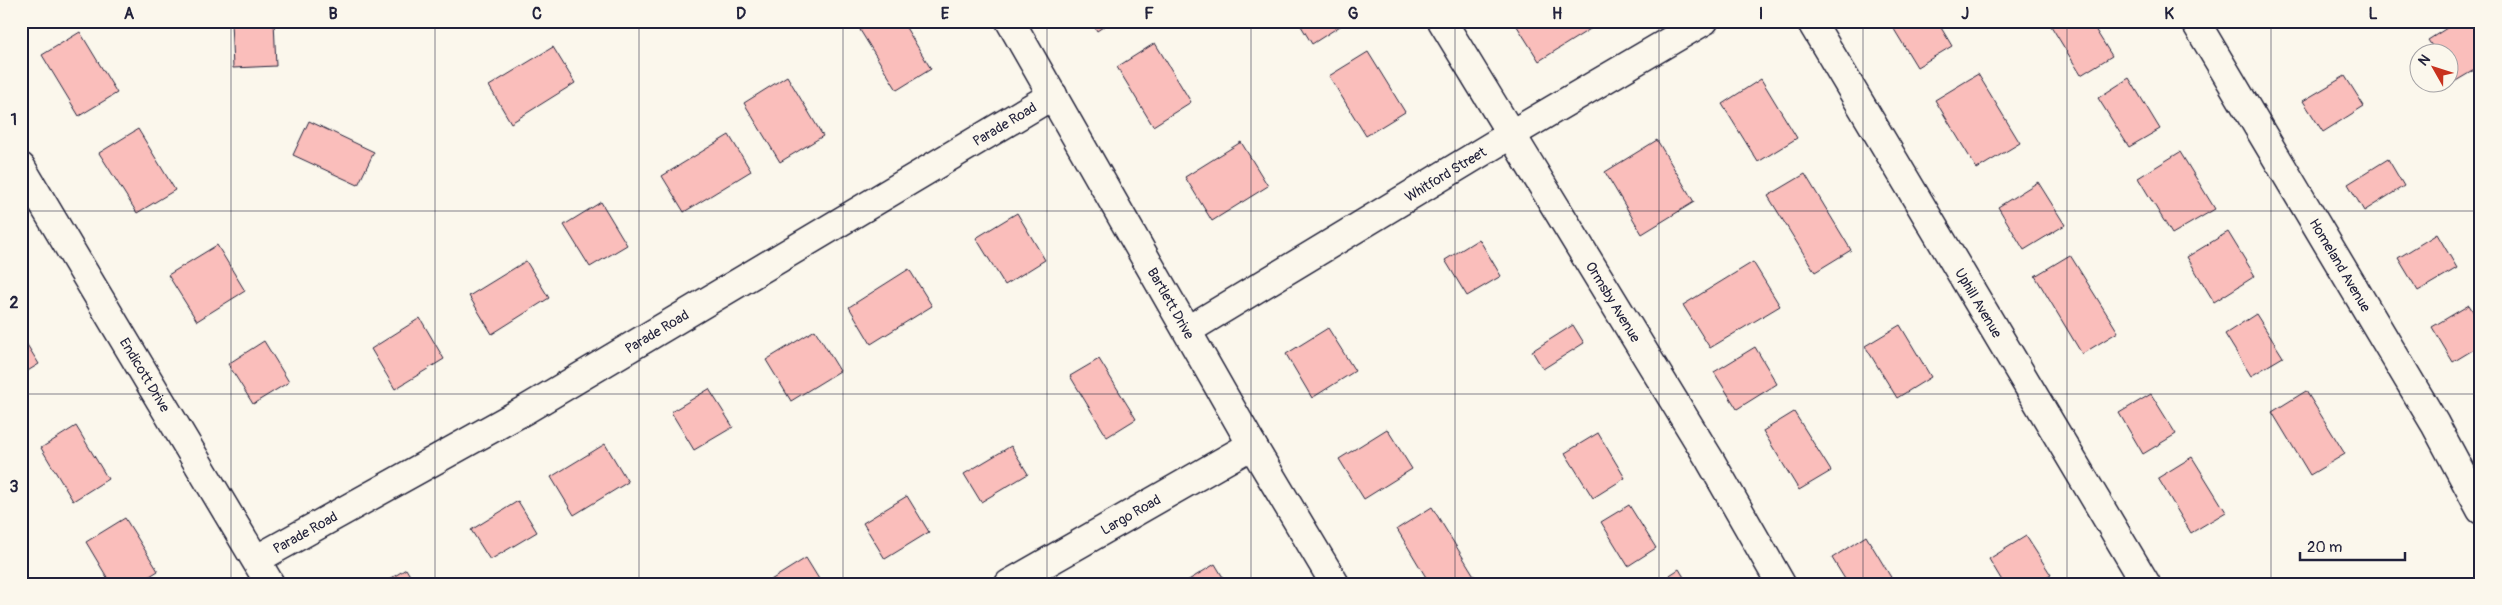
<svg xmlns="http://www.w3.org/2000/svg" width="2502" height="605" viewBox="0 0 2502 605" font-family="Pangolin,sans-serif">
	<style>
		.building { fill: #fabebb; stroke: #22223b }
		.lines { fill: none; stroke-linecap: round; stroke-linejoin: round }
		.minor-casing { stroke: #22223b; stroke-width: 31 }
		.minor { stroke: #fbf7ec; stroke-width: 28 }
		.grid { fill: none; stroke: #22223b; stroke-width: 1; stroke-opacity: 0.55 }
		.labels { text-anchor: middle; stroke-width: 4; stroke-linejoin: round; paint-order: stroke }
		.street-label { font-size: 14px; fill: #22223b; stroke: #fbf7ec }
		.neatline { fill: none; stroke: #22223b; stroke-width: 2 }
		.grid-label { font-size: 16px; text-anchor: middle; font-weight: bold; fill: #22223b }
	</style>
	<rect width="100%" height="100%" fill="#fbf7ec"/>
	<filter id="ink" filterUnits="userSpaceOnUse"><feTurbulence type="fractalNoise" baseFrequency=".02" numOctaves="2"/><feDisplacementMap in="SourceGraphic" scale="10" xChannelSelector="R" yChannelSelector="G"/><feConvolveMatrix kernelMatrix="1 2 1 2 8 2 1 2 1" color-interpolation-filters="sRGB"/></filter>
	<g filter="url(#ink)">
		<path class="building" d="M231 21H274L276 66 233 68Z
			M873 21H902L931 69 897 90 860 30Z
			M1091 21H1112L1097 31Z
			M1298 21H1348L1312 44Z
			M1518 21H1603L1539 61 1515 23Z
			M1889 21H1937L1952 46 1917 67Z
			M2048 21H2090L2112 56 2081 75Z
			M2458 21H2471L2481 37V66L2454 82 2450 75V52H2436L2428 40Z
			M80 32 117 93 79 116 42 55Z
			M1155 43 1191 102 1153 126 1117 67Z
			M553 47 575 83 511 123 489 86Z
			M1368 52 1405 112 1366 136 1329 76Z
			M1978 74 2020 143 1977 169 1935 100Z
			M787 76 823 136 780 162 744 103Z
			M2345 76 2364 106 2323 132 2303 101Z
			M2129 78 2160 129 2129 147 2098 98Z
			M1761 79 1797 138 1758 162 1722 104Z
			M309 121 374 152 358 185 293 155Z
			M138 129 175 190 137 213 99 153Z
			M729 135 751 171 684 212 662 176Z
			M1657 140 1694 202 1642 234 1605 172Z
			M1241 142 1268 186 1212 221 1185 177Z
			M2180 152 2215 209 2172 234 2138 178Z
			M2388 159 2404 186 2364 211 2348 184Z
			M1805 174 1851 250 1815 272 1768 196Z
			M2038 182 2065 225 2024 250 1998 207Z
			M601 202 627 245 590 267 564 225Z
			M1017 213 1045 260 1005 285 976 238Z
			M2228 232 2255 276 2214 302 2187 257Z
			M2437 234 2457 268 2418 291 2398 258Z
			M1479 239 1501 276 1467 296 1445 260Z
			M217 245 245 291 197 321 168 275Z
			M2070 255 2118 332 2082 354 2035 276Z
			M526 261 549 298 492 334 469 296Z
			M1753 262 1780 306 1710 348 1683 305Z
			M909 269 932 306 871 344 849 307Z
			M2469 305 2481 324V345L2453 362 2432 327Z
			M2256 314 2283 357 2251 376 2225 334Z
			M420 318 444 359 395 389 371 349Z
			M1573 325 1584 343 1543 369 1532 351Z
			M1900 325 1931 377 1897 398 1865 346Z
			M1328 328 1355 371 1312 398 1286 354Z
			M815 330 840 371 791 401 766 360Z
			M21 335 39 364 21 375Z
			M264 341 289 382 253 404 228 364Z
			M1755 347 1777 384 1737 409 1714 372Z
			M1099 359 1136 419 1107 437 1070 376Z
			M709 389 733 427 694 450 671 412Z
			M2306 391 2345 454 2310 475 2272 412Z
			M2151 394 2176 434 2143 454 2119 413Z
			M1794 412 1831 471 1799 490 1763 431Z
			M76 426 108 479 73 501 41 448Z
			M1387 429 1412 469 1364 499 1339 459Z
			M1598 433 1625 478 1593 498 1565 453Z
			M605 444 628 482 574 515 551 477Z
			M1011 446 1028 474 981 502 964 474Z
			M2192 457 2226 512 2191 533 2158 478Z
			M907 496 929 532 885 559 863 523Z
			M518 501 537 532 490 560 471 530Z
			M1629 505 1656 548 1628 566 1601 522Z
			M1432 507 1478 582 1475 584H1430L1397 529Z
			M125 518 158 571 137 584H111L86 542Z
			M1866 536 1895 584H1848L1832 558Z
			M2026 536 2051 575 2037 584H2004L1989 559Z
			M806 558 822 584H767L766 583Z
			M1215 564 1227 584H1182Z
			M406 569 415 584H382Z
			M1679 569 1688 584H1656Z"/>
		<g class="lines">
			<g class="minor-casing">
				<g id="minor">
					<path id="s1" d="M1010 21 1252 445 1335 584"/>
					<path id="s2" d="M1442 21 1710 460 1781 584"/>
					<path id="s3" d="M1811 21 2146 584"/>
					<path id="s4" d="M2195 21 2435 424 2481 510"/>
					<path id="s5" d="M21 167 270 584"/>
					<path id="s6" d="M1188 330 1510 135 1704 21"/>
					<path id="s7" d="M257 559 525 410 1053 95"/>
					<path id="s8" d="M1009 584 1252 445"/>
				</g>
			</g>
			<use href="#minor" class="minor"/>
		</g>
	</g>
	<path class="grid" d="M231 21V584M435 21V584M639 21V584M843 21V584M1047 21V584M1251 21V584M1455 21V584M1659 21V584M1863 21V584M2067 21V584M2271 21V584M21 211H2481M21 394H2481"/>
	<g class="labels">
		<g class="street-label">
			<text dy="5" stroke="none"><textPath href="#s7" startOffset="865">Parade Road</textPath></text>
			<text dy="5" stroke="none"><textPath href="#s6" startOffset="301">Whitford Street</textPath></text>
			<text dy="5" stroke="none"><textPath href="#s4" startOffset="284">Homeland Avenue</textPath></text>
			<text dy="5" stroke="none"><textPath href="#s2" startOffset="329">Ormsby Avenue</textPath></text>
			<text dy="5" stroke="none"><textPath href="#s3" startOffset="328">Uphill Avenue</textPath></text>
			<text dy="5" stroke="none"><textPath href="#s1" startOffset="325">Bartlett Drive</textPath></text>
			<text dy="5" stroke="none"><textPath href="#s7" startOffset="460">Parade Road</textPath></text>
			<text dy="5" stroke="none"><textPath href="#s5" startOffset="242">Endicott Drive</textPath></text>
			<text dy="5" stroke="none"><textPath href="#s8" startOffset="140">Largo Road</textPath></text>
			<text dy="5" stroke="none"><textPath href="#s7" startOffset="55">Parade Road</textPath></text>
		</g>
	</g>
	<rect width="2502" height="605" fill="none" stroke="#fbf7ec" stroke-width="55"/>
	<g transform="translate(2434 68) rotate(309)"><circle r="24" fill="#fbf7ec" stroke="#a4a2a5"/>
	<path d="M0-4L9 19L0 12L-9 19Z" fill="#c8321e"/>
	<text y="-8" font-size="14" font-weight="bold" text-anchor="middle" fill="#22223b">N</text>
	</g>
	<path d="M2300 552v8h105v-8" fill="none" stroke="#22223b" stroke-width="2.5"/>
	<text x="2307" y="552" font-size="15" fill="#22223b" stroke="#fbf7ec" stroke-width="4" paint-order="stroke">20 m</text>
	<rect x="28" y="28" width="2446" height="550" class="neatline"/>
	<g class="grid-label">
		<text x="129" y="19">A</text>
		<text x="333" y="19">B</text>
		<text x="537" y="19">C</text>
		<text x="741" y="19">D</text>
		<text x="945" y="19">E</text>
		<text x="1149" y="19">F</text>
		<text x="1353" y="19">G</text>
		<text x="1557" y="19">H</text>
		<text x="1761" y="19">I</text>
		<text x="1965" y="19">J</text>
		<text x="2169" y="19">K</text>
		<text x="2373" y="19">L</text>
		<text x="14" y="125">1</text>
		<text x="14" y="308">2</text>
		<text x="14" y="492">3</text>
	</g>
</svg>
